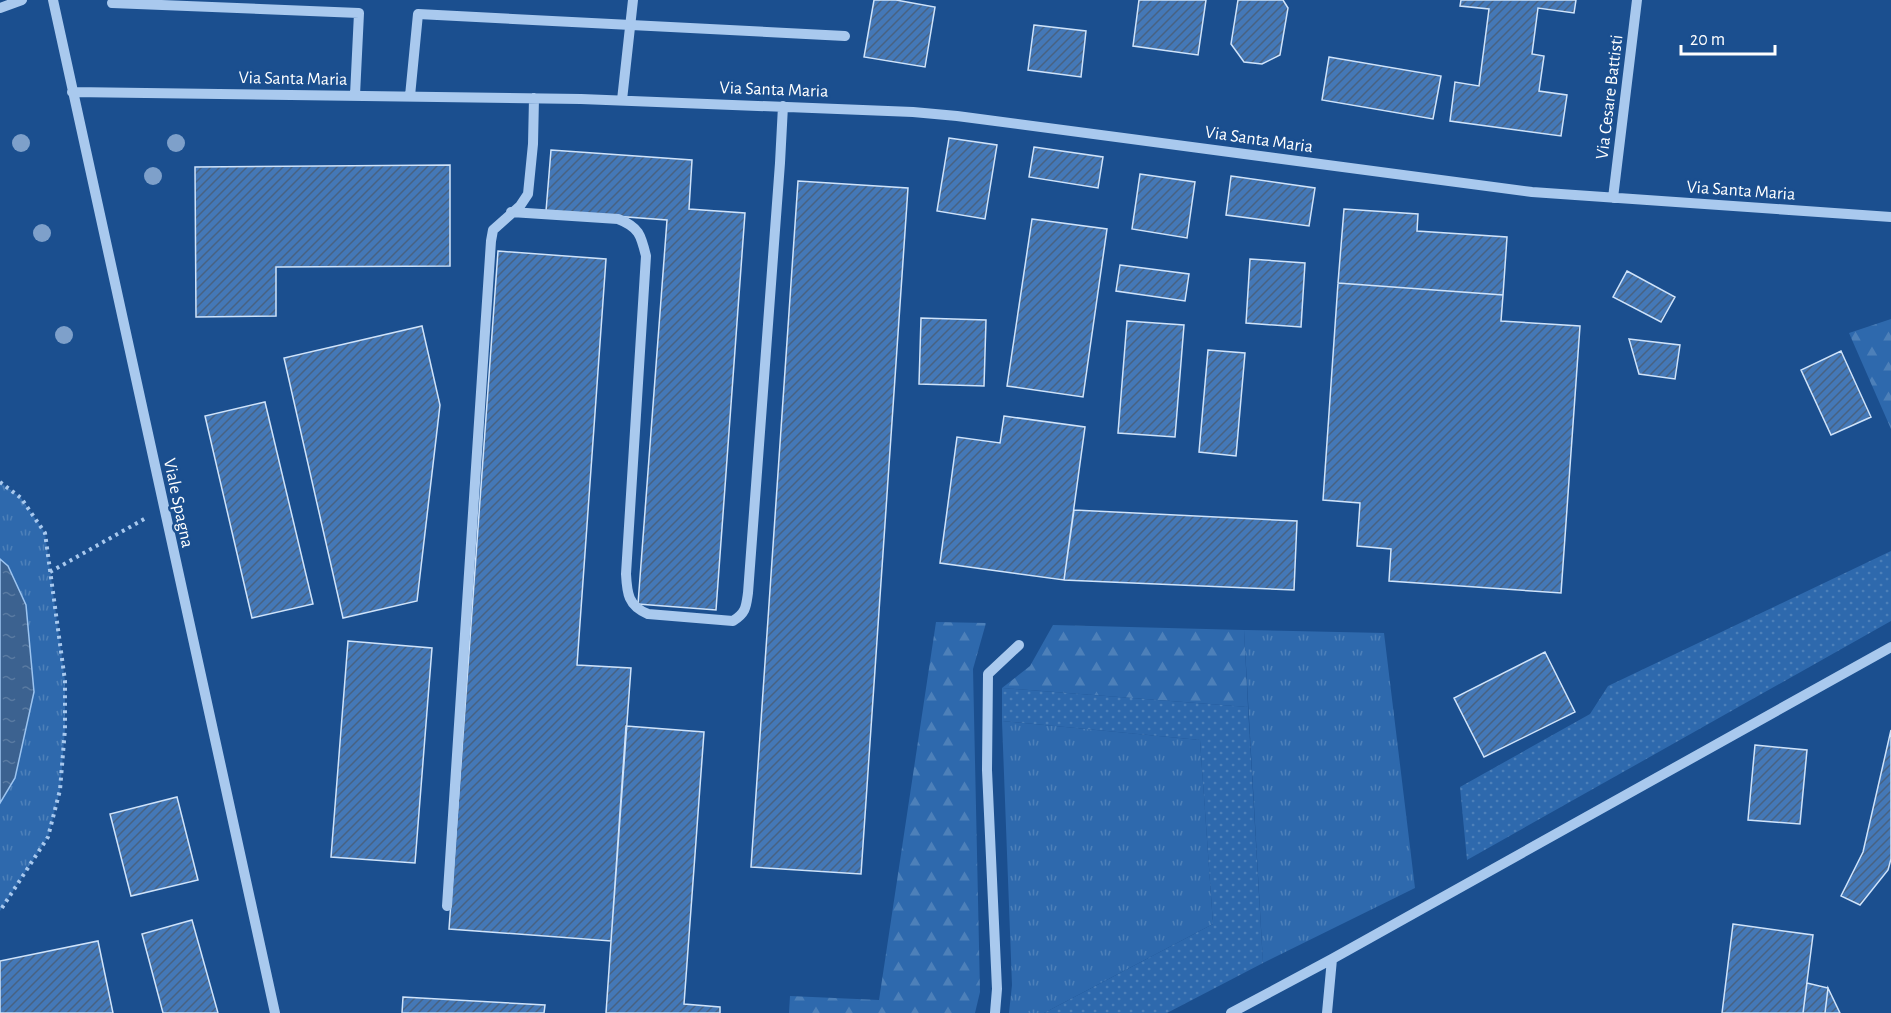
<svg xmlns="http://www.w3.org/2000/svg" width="1891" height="1013" viewBox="0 0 1891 1013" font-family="'Alegreya Sans',sans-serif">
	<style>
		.grass { fill: url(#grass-tufts) }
		.forest { fill: url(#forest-firs) }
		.garden { fill: url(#garden-dots) }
		.water { fill: url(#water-ripples); stroke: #9cc4f0; stroke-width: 1.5 }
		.building { fill: url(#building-hatch); stroke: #cfe3fa; stroke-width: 1.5 }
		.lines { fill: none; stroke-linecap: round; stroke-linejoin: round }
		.path { stroke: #a9c9ee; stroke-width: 4; stroke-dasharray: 3 4.5; stroke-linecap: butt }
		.minor { stroke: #a9c9ee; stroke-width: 10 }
		.tree { fill: #7ea0ca }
		.labels { text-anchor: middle; stroke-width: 5; stroke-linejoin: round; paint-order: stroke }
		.street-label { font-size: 18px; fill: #fff; stroke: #1b4f8f }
	</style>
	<defs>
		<pattern id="grass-tufts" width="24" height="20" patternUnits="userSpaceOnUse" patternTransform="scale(1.5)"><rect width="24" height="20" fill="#2e69ad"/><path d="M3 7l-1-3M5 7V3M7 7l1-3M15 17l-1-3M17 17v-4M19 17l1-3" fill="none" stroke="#4d80b9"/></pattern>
		<pattern id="forest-firs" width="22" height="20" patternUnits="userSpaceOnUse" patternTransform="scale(1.5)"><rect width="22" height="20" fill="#2e69ad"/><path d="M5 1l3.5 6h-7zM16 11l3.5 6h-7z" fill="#4d80b9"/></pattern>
		<pattern id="garden-dots" width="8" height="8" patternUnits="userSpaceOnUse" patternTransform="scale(1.5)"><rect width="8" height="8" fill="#2e69ad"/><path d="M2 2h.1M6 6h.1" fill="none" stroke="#4d80b9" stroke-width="1.8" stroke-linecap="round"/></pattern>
		<pattern id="water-ripples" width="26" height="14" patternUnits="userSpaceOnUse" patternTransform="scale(1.5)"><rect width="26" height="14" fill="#3c6290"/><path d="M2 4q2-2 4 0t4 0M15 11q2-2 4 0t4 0" fill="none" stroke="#597aa1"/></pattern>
		<pattern id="building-hatch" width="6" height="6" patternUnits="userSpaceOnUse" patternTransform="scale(1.5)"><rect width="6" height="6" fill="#4478b7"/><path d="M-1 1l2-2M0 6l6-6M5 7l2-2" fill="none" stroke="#486282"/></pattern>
	</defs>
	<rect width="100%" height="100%" fill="#1b4f8f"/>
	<path class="grass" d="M0 482 21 498 45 533 65 681V729L60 790 48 837 0 911V803L15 778 8 566 0 559Z
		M1244 630 1384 633 1415 888 1263 963Z
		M1002 721 1200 740 1213 924 1044 1013H1009L1012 985Z"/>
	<path class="forest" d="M1891 319V429L1849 333Z
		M936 622 986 623 973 669 980 992 975 1013H789L790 996 879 1000Z
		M1053 625 1244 630 1248 707 1002 688 1030 666Z"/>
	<path class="garden" d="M1891 551V621L1467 860 1460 787 1590 714 1608 686Z
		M1002 688 1248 707 1263 963 1167 1013H1044L1213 924 1200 740 1002 721Z"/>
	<path class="water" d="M0 559 8 566 26 605 34 692 15 778 0 803Z"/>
	<path class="building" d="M874 0H896L935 7 925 67 864 57Z
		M1139 0H1206L1198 55 1133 46Z
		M1238 0H1283L1288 8 1280 55 1262 64 1244 62 1231 44Z
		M1461 0H1576L1574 13 1538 8 1532 54 1544 56 1539 91 1567 95 1561 136 1450 121 1455 82 1479 86 1489 9 1460 6Z
		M1034 25 1086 31 1081 77 1028 70Z
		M1329 57 1441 76 1433 119 1322 100Z
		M949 138 997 145 985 219 937 211Z
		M1034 147 1103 157 1098 188 1029 177Z
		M551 150 692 160 689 209 745 213 716 610 638 604 667 220 546 211Z
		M450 165V266L276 267V316L196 317 195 167Z
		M1140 174 1195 182 1187 238 1132 229Z
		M1231 176 1315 188 1309 226 1226 215Z
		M798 181 908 188 861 874 751 867Z
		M1344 209 1418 214 1417 231 1507 237 1503 295 1338 283Z
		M1032 219 1107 229 1083 397 1007 386Z
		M498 251 606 259 577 665 631 668 611 941 449 929Z
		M1250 259 1305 263 1301 327 1246 323Z
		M1120 265 1189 274 1185 301 1116 291Z
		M1627 271 1675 297 1661 322 1613 297Z
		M1338 283 1503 295 1501 321 1580 326 1561 593 1389 581 1391 549 1357 546 1360 503 1323 500Z
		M921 318 986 320 984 386 919 384Z
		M1127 321 1184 325 1175 437 1118 433Z
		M422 326 440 405 417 601 343 618 284 358Z
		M1629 339 1680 345 1675 379 1639 374Z
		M1208 350 1245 353 1236 456 1199 452Z
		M1841 351 1871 417 1831 435 1801 370Z
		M265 402 313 604 252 618 205 416Z
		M1004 416 1085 427 1064 580 940 563 957 437 1000 443Z
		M1074 510 1297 521 1294 590 1064 580Z
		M348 641 432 648 415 863 331 857Z
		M1545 652 1575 712 1484 757 1454 698Z
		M626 726 704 732 684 1004 720 1007V1013H606Z
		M1891 730V859L1888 870 1860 905 1841 896 1863 852Z
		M1755 745 1807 750 1800 824 1748 820Z
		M177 797 198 880 131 896 110 814Z
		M192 920 218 1013H163L142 934Z
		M1733 924 1813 935 1803 1013H1722Z
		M98 941 113 1013H0V961Z
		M1807 983 1828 988 1825 1013H1803Z
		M1828 988 1840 1013H1825Z
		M403 997 545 1005 544 1013H402Z"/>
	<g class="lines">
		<path class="path" d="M0 482 21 498 45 533 65 681V729L60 790 48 837 0 911
			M50 572 146 518"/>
		<path class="minor" d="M53 0 275 1013
			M112 3 359 13 355 95
			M0 8 22 0
			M72 92 581 99 913 112 957 116 1532 192 1891 217
			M410 96 418 14 845 36
			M622 100 633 0
			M1613 198 1637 0
			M511 212 618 219C639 227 641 235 646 256L626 574C627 593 628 606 648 614L733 621C746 613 746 607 748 593L780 163 783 106
			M447 906 491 241 493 230 520 206 528 194 533 144 534 98
			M995 1013 997 989 987 770 988 674 1019 645
			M1231 1013 1332 959 1891 647
			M1327 1013 1332 959"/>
	</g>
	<g class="tree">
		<circle cx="21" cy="143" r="9"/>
		<circle cx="176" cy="143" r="9"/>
		<circle cx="153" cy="176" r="9"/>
		<circle cx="42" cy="233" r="9"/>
		<circle cx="64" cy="335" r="9"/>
	</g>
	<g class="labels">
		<g class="street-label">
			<text transform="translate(293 78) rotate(1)" y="6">Via Santa Maria</text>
			<text transform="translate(774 89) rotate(2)" y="6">Via Santa Maria</text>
			<text transform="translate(1609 97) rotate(-83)" y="6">Via Cesare Battisti</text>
			<text transform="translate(1259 139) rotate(8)" y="6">Via Santa Maria</text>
			<text transform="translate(1741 190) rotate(4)" y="6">Via Santa Maria</text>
			<text transform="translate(179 503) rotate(78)" y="6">Viale Spagna</text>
		</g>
	</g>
	<path d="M1681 45v9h94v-9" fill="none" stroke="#ffffff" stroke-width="3"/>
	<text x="1690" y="45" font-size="18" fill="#ffffff" stroke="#1b4f8f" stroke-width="4.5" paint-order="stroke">20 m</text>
</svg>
